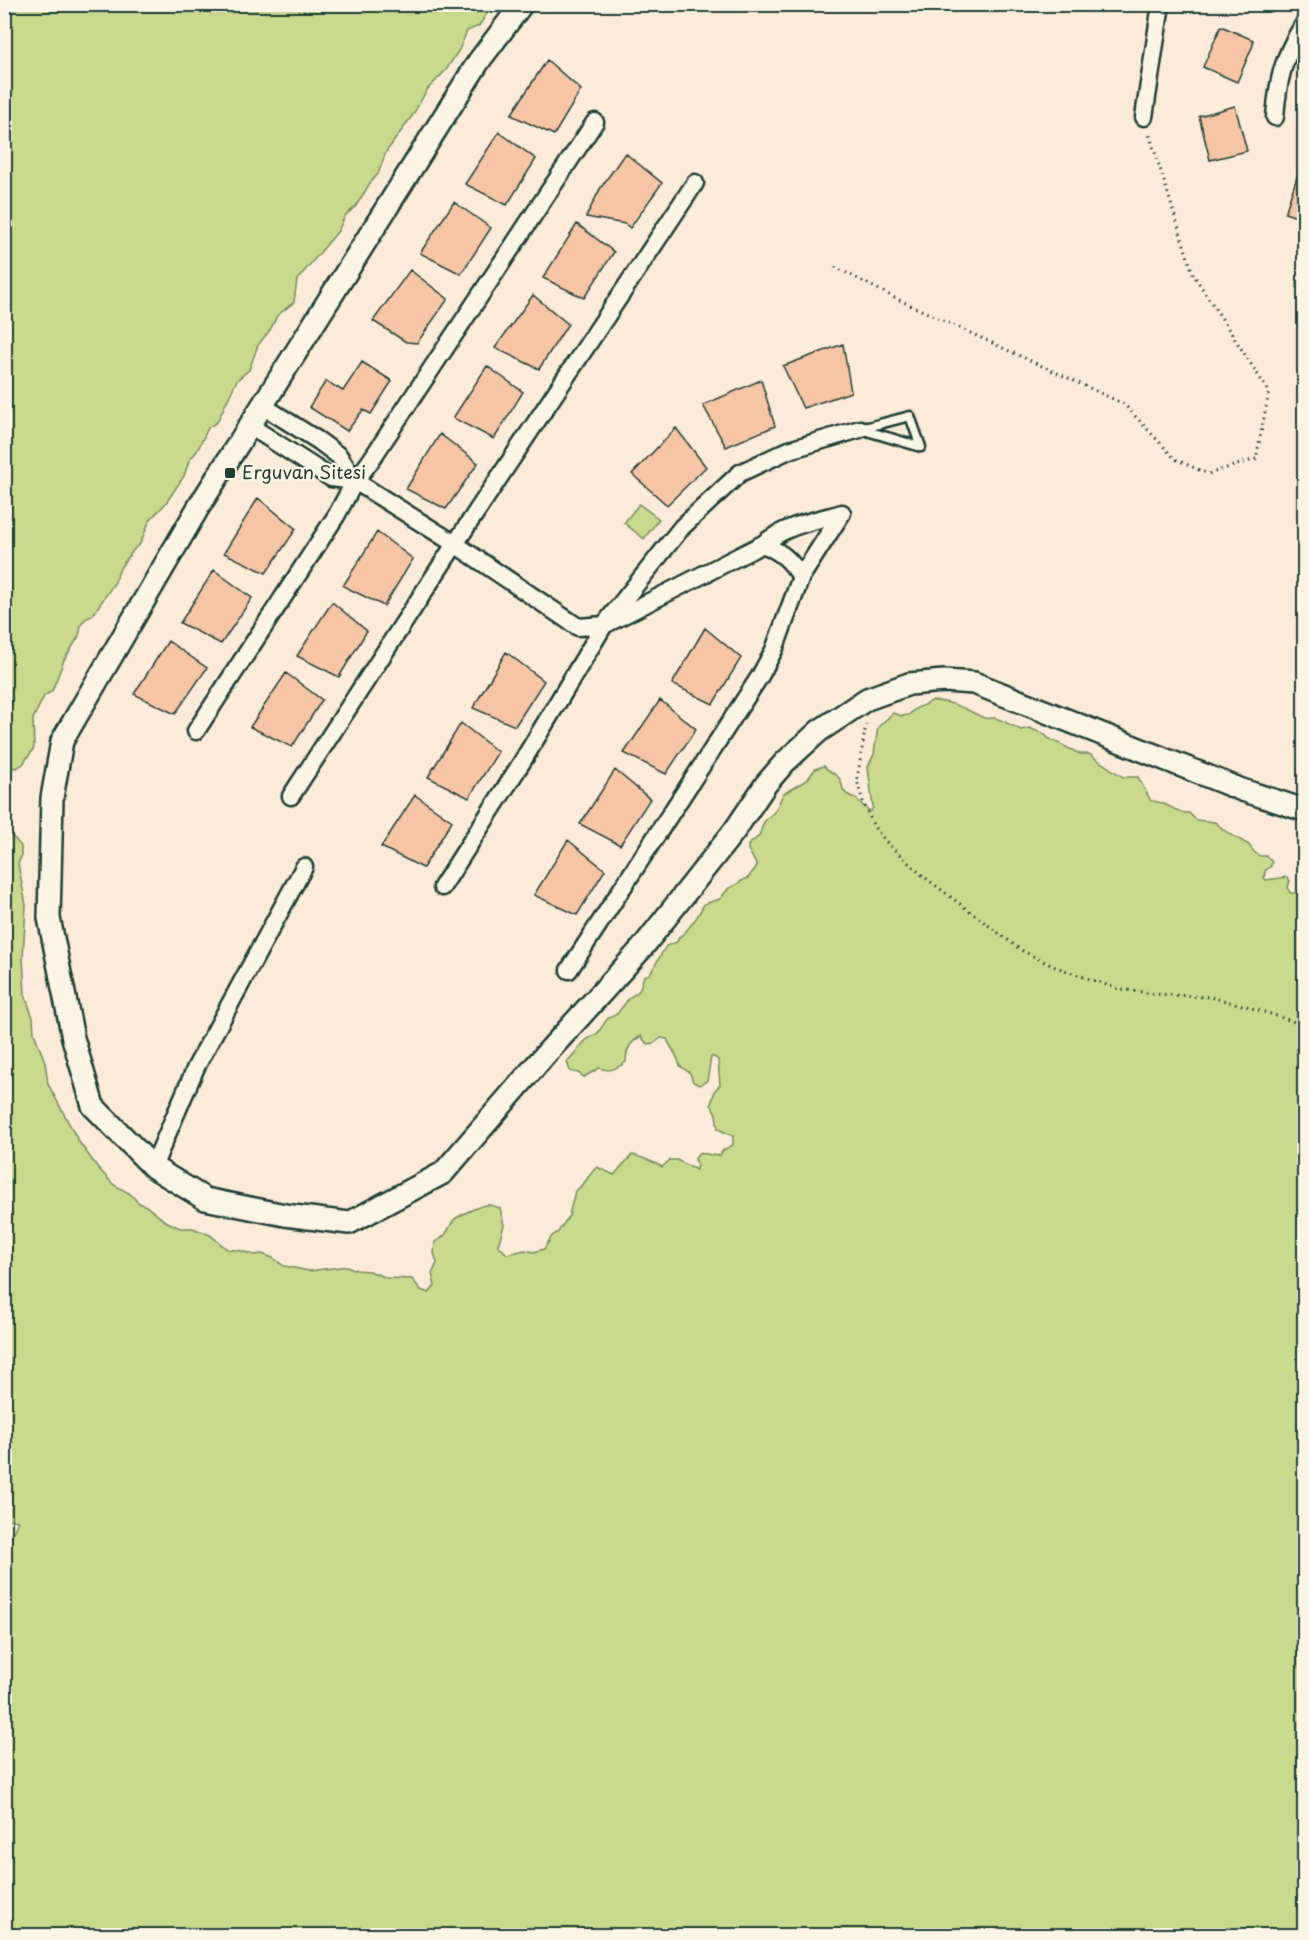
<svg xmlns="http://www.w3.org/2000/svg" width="1309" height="1940" viewBox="0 0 1309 1940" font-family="'Playpen Sans',sans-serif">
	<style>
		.green { fill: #c9d98d; stroke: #748b60; stroke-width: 1.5 }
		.building { fill: #f5c5a5; stroke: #1f3d34; stroke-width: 1.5 }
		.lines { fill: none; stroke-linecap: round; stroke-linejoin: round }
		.service-casing { stroke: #1f3d34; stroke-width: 13 }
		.minor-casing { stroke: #1f3d34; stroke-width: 21 }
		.tertiary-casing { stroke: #1f3d34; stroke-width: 26 }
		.path { stroke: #1f3d34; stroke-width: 3; stroke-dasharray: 1.5 4.5; stroke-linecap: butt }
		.service { stroke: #fcf5e5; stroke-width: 8 }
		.minor { stroke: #fcf5e5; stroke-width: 16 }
		.tertiary { stroke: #fcf5e5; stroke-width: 21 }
		.poi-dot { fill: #1f3d34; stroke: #fcf5e5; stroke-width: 2 }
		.labels { text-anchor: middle; stroke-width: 4.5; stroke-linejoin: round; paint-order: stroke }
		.poi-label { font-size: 18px; fill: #1f3d34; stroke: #fcf5e5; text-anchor: start }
	</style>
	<rect width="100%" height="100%" fill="#fbebd8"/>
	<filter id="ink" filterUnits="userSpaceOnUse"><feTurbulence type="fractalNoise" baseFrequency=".0167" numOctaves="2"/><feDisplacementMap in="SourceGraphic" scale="12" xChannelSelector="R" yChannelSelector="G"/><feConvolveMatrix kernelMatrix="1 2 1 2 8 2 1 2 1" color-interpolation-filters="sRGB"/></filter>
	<g filter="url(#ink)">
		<path class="green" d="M4 5H492L479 26 467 31 459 50 446 70 427 90 412 116 386 152 378 174 370 183 356 206 345 216 338 231 297 280 294 302 277 316 270 330 258 345 249 370 237 380 217 422 208 428 197 451 189 461 184 476 166 503 150 520 140 544 135 548 120 568 115 582 92 616 85 619 81 625 79 636 64 660 52 691 44 696 33 719 34 748 23 764 17 768 4 767Z
			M639 504 659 519 644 539 624 523Z
			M931 701C946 700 959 706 972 712 976 714 981 717 985 718 986 719 994 718 995 718 1005 721 1012 726 1021 730L1029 728 1044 734 1048 738 1080 754H1089L1123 777H1138L1151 801C1168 801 1175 814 1189 813L1196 820 1215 822 1225 831 1249 845 1254 852 1260 856H1266L1272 862 1271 866 1265 871 1264 878 1266 880 1287 877 1290 881 1288 887 1290 893H1295L1304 889V1935H5L4 1552 18 1521 4 1518 5 833 13 837 21 846V857L18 864 26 905 23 957 25 995 33 1018 34 1033 45 1062 48 1084 79 1142 98 1168 114 1185 129 1193 139 1203 146 1206 165 1221 180 1228H193L198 1230 210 1235 227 1249 242 1251 254 1255 262 1254 273 1258 284 1266 309 1271 347 1266 356 1270 369 1271 387 1278 412 1279 421 1290 429 1293 435 1286 432 1274 437 1263 434 1253 435 1242C447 1236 447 1231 453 1221 455 1217 481 1205 486 1205 490 1204 496 1207 500 1208L504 1225 498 1245 507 1254 525 1250 534 1252 544 1249 552 1236 558 1232 569 1216 575 1191C586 1184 588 1175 597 1167L614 1175 632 1155C638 1156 657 1163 662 1167L670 1160H677L696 1170 697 1163 695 1159 698 1154C706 1152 712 1157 720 1155L723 1150 733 1145V1136L718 1129 716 1114 711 1104 715 1090 720 1085 718 1060 714 1057H711L707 1081 700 1085 693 1082 690 1073 680 1066C678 1055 671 1049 667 1039L661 1038 654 1043 647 1044 641 1036C630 1043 626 1049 626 1062 616 1069 610 1072 599 1068L584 1077 578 1073 570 1071 567 1062 586 1040 598 1033 607 1019 617 1014 629 998 639 991 644 976 650 974 666 946 677 942 679 937C687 933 700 913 704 904L720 899 729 888C737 886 740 880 748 878L757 866 748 849V845L759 836 764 822 776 810 783 794 808 779 815 769 824 766C828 772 834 772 839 778 843 782 841 786 844 791 847 796 852 796 856 799 862 803 864 809 871 811L873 807 868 767 874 754 878 727 893 713 902 716 909 715C916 705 922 708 931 701Z"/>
		<path class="building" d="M1221 26 1253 40V45L1237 82 1203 67Z
			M547 60 581 90 554 135 511 115Z
			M1235 106 1247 151 1210 160 1199 116Z
			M499 132 536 159 507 205 465 184Z
			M625 153 662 183 630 228 625 224 586 217 600 189Z
			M1302 162H1305V220L1285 213Z
			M454 202 491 228 461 274 420 253Z
			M577 224 614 252 584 298 543 278Z
			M410 270 448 299 417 343 406 342 373 321Z
			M533 295 568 324 539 369 495 348Z
			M843 344 851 392 803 408 783 366Z
			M362 362 392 381 371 414 363 410 347 431 309 407 326 381 343 391Z
			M487 366 523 392 494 439 453 418Z
			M761 380 775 426 726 447 703 405Z
			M676 428 706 467 667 505 632 474Z
			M440 434 478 463 446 509 406 489Z
			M258 498 296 529 266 573 224 553Z
			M377 532 413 559 384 606 343 586Z
			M214 570 252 598 221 644 180 623Z
			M332 602 367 631 339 677 297 656Z
			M705 628 741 658 713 704 672 684Z
			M168 641 207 668 175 714 134 694Z
			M506 652 544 681 515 726 473 708Z
			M286 673 322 700 292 747 250 727Z
			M660 700 696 729 666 774 624 753Z
			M461 723 498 752 469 798 428 777Z
			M615 770 650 799 620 845 580 824Z
			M415 795 452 821 423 868 381 847Z
			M568 840 605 870 577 915 534 895Z"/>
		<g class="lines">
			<g class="service-casing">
				<path id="service" d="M910 416 921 447 860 429Z"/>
			</g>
			<g class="minor-casing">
				<path id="minor" d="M1144 117 1161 4
					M1275 117C1278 79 1283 57 1304 24
					M263 406 319 441 339 456 355 481
					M250 426 331 478 355 481 455 544 578 627 604 625 763 544C787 525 813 521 842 513L801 577 774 650 760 676 569 970
					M763 544C782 553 790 559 801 577
					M196 731 336 516 355 481 369 463 595 122
					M291 796 455 544 695 183
					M442 887 522 762 604 625 682 527 740 473 789 450 860 429
					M153 1167 196 1067 304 867"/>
			</g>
			<g class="tertiary-casing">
				<path id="tertiary" d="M522 4 479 61 198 508 62 741 52 798 49 918 73 1038 93 1106 153 1167 205 1199 285 1215 349 1223 443 1173 545 1055 642 948 735 830 766 784 785 762 819 731 867 699 909 684 944 681 974 683 1242 790 1304 810"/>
			</g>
			<path class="path" d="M835 267 895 298 1124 404 1175 459 1208 474 1256 459 1269 392 1193 274 1149 133
				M866 724 857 780 862 799 874 827 888 844 923 876 1021 950 1053 966 1115 988 1154 994 1210 997 1246 1006 1304 1025"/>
			<use href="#service" class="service"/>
			<use href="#minor" class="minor"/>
			<use href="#tertiary" class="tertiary"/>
		</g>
	</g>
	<rect class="poi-dot" x="224" y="467" width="12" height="12" rx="3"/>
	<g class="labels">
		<g class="poi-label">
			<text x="242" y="479">Erguvan Sitesi</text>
		</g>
	</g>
	<rect width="1309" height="1940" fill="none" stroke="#fcf5e5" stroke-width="24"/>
	<rect x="12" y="12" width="1285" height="1916" fill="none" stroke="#1f3d34" stroke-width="2" filter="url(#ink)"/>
</svg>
